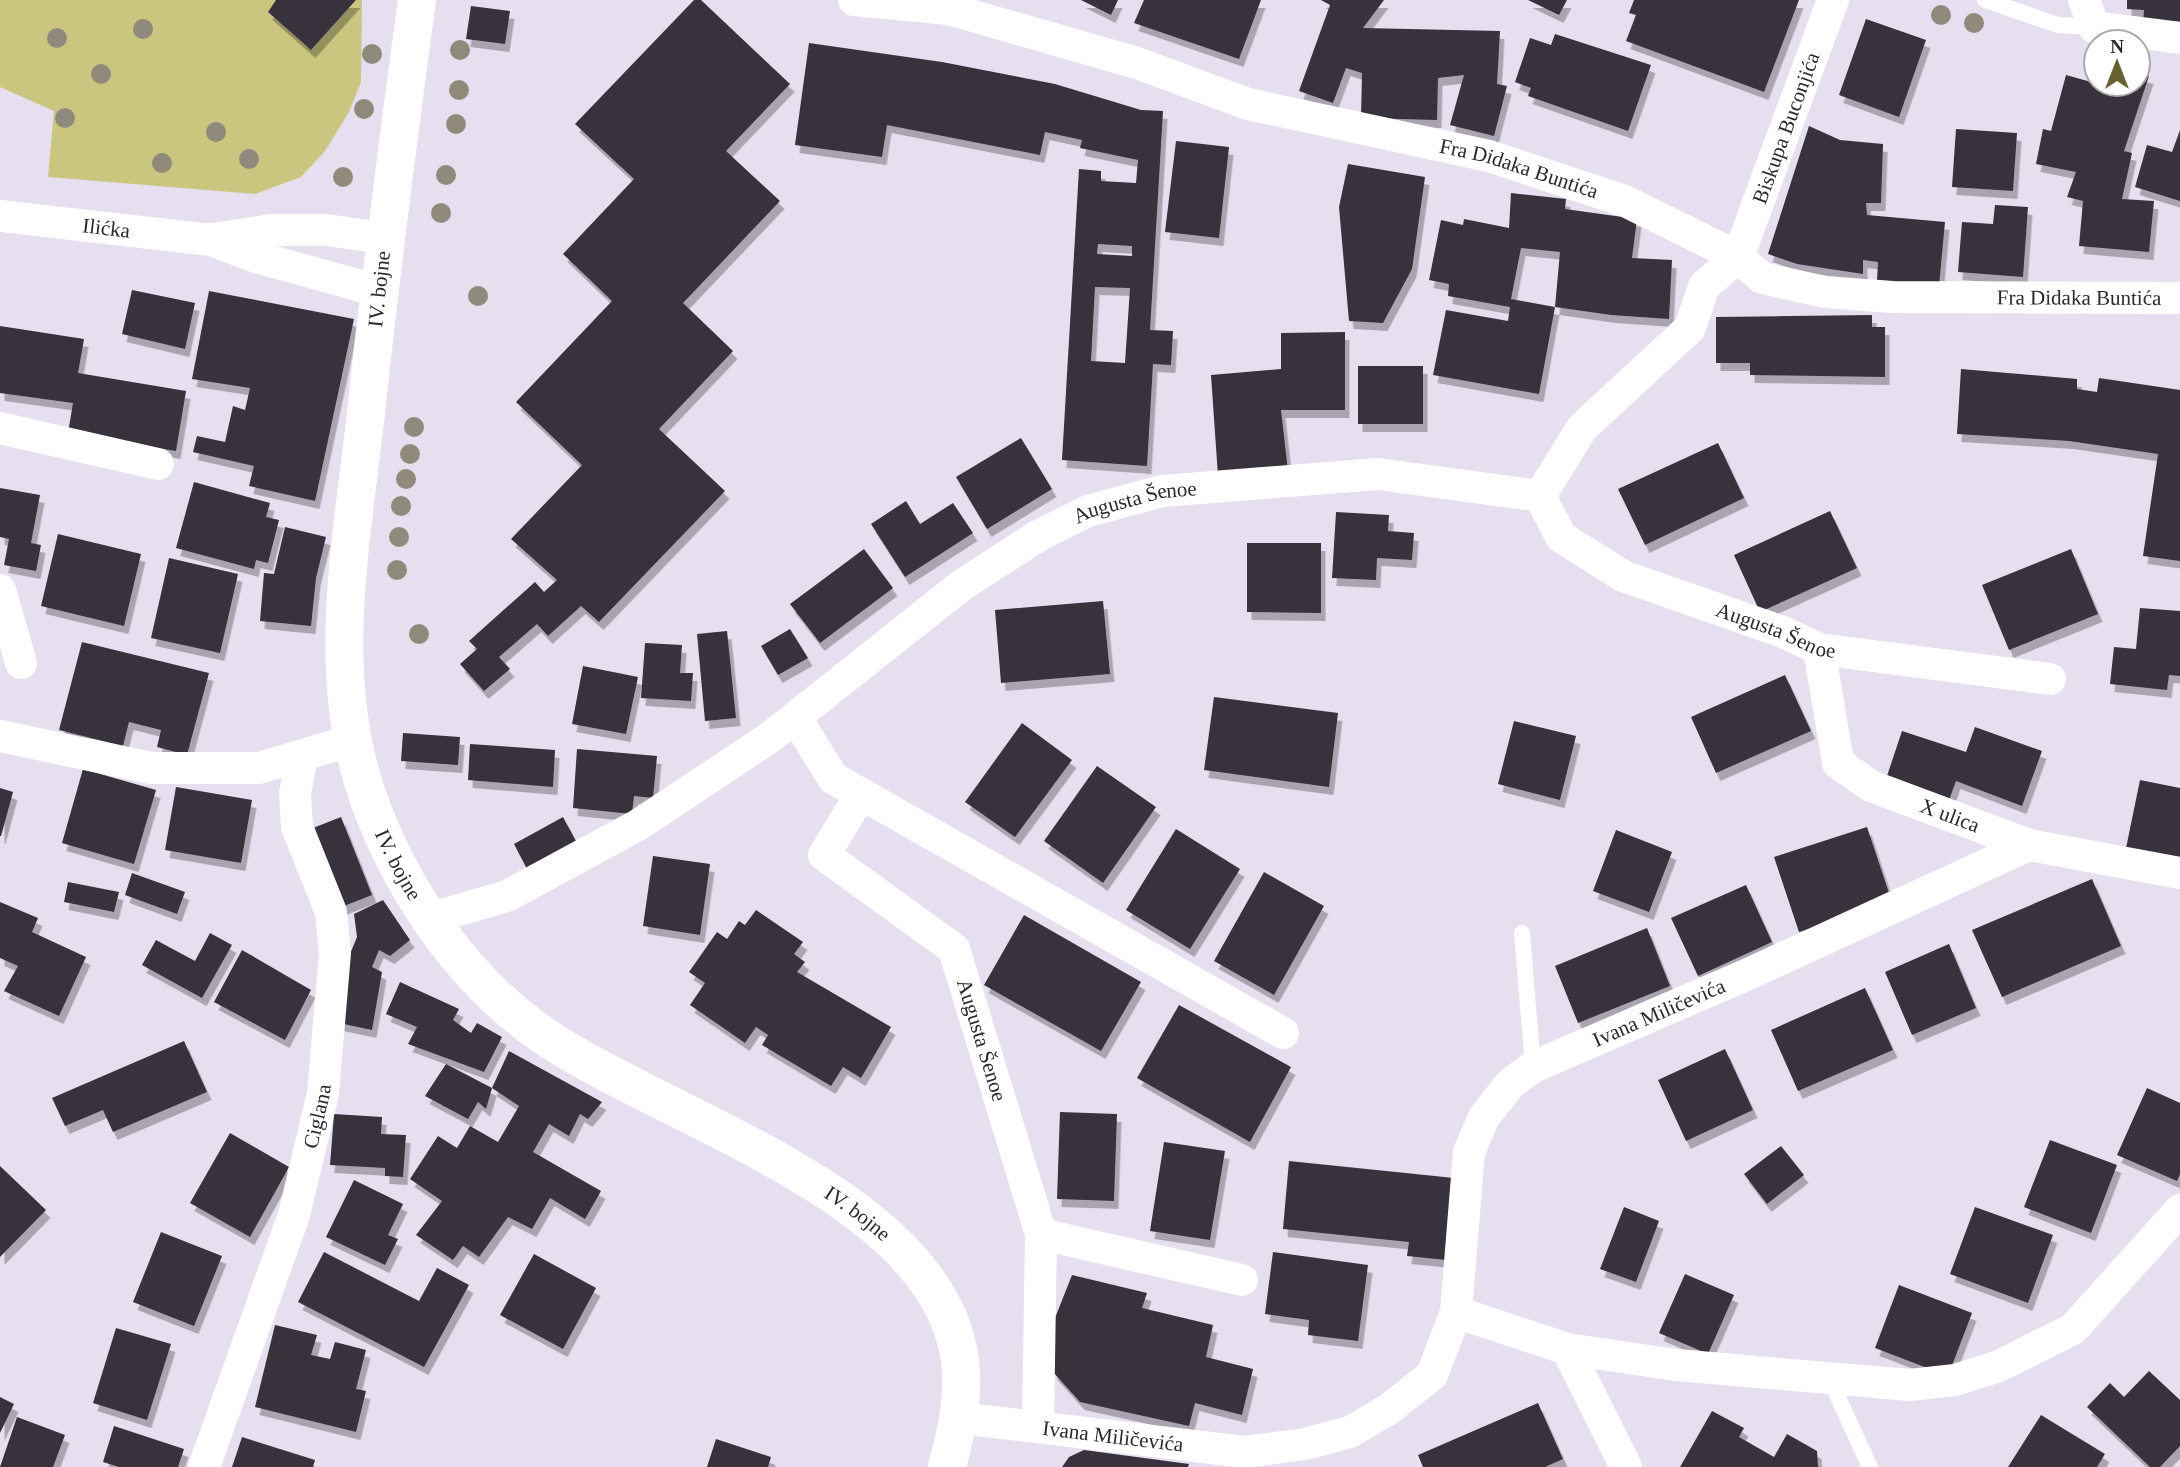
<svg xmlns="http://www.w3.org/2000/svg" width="2180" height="1467" viewBox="0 0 2180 1467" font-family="'Times New Roman',serif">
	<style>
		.green { fill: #cac57f }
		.building { fill: #37313e; fill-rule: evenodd; filter: url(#shadow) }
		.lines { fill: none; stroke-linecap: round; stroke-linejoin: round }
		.service { stroke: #fff; stroke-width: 16 }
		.minor { stroke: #fff; stroke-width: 32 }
		.primary { stroke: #fff; stroke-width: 38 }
		.tree { fill: #8f8a7c }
		.labels { text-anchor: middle; stroke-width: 7; stroke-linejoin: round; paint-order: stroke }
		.street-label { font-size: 21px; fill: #2b282f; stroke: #fff }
	</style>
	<defs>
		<filter id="shadow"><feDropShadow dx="4.5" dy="8" stdDeviation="0" flood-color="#0004"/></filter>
	</defs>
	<rect width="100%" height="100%" fill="#e6dff0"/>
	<path class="green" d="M0 0H276L268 12 311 50 356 0H362L361 82 349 112 325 151 301 177 255 194 48 177 54 111 0 87Z"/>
	<path class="building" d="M276 0H356L311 50 268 12Z
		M694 0H701L790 84 726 151 780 201 683 303 733 351 659 429 725 491 599 622 581 606 548 636 537 624 499 657 510 669 484 691 460 664 477 649 469 641 535 582 544 592 557 580 511 539 582 465 516 402 612 301 563 254 634 179 575 124Z
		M1081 0H1118L1111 15Z
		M1144 0H1261L1239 59 1134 23Z
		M1321 0H1384L1363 28 1500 31 1497 84 1507 86 1494 136 1450 125 1464 75 1438 78 1437 120 1361 118 1362 73 1346 68 1333 103 1299 91 1330 5Z
		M1528 0H1567L1559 15Z
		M1634 0H1799L1764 92 1626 41 1636 15 1629 13Z
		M2127 0H2180V25L2143 24 2144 10 2127 9Z
		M471 6 510 11 505 44 466 39Z
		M1866 19 1926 40 1899 117 1839 95Z
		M1555 34 1651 65 1628 131 1528 96 1531 88 1515 82 1530 38 1551 45Z
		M809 43 942 62 1055 84 1141 110 1163 111 1150 330 1173 331 1171 365 1153 364 1147 466 1062 460 1079 169 1101 171V181L1136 183 1138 160 1080 148 1082 140 1045 132 1040 155 887 125 882 157 795 145ZM1098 244 1132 246V256L1097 254ZM1095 287 1130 288 1125 363 1091 361Z
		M2138 73 2149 76 2124 151 2132 153 2122 199 2154 201 2149 252 2079 246 2083 201 2067 197 2076 172 2036 164 2043 129 2051 131 2066 75 2102 85 2138 84Z
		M1809 126 1840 140 1883 144 1881 203H1866L1867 215 1945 222 1939 286 1877 280 1878 262 1863 260V274L1797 264 1768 254Z
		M1956 129 2017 133 2013 191 1952 187Z
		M2180 130V201L2135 187 2147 145 2172 152Z
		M1176 141 1229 147 1219 238 1165 232Z
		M1348 164 1425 177 1412 269 1383 323 1349 321 1339 207Z
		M1511 193 1566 199 1565 209 1637 219 1632 258 1672 260 1669 319 1611 315 1555 307 1560 252 1521 248 1511 299 1555 307 1539 394 1433 375 1446 310 1508 321 1510 307 1448 296 1449 284 1429 280 1441 220 1463 225 1464 219 1509 228Z
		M1995 205 2028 207 2023 277 1958 272 1962 222 1993 224Z
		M132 290 195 303 185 349 122 334Z
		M209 291 354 319 315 501 249 486 254 466 193 452 197 436 225 442 233 406 245 410 250 388 192 379Z
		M1872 315V327H1885V377L1750 375V363H1716V317Z
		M0 326 84 339 78 373 186 391 176 451 68 433 73 403 0 393Z
		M1345 332V410H1281L1288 471 1218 476 1211 375 1281 369V333Z
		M1358 366H1423V424H1358Z
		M1961 369 2077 379V389L2097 392 2099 378 2180 390V561L2143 556 2158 454 2069 441 1957 434Z
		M1021 438 1052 489 987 529 956 477Z
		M1718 443 1744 498 1645 545 1618 489Z
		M194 482 270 503 266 517 279 520 268 563 256 560 254 569 176 548Z
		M0 488 40 495 31 543 41 545 36 571 4 565 9 539 0 537Z
		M906 501 920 524 953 503 973 533 905 577 871 524Z
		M1830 511 1857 568 1760 612 1734 555Z
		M1336 512 1389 515 1388 531 1414 533 1412 560 1377 558 1376 580 1332 578Z
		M285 527 326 537 316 578 311 626 260 621 264 573 274 574Z
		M58 534 141 554 124 626 41 606Z
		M1247 543H1321V613L1247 612Z
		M864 549 893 588 820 643 790 604Z
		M2071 549 2098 614 2009 650 1982 585Z
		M169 558 238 574 220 653 151 638Z
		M1103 601 1110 674 1001 683 995 610Z
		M2140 608 2180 611V676L2169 675 2167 690 2110 684 2114 647 2136 649Z
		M790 629 808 658 778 675 761 646Z
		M727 631 736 718 705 721 697 634Z
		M82 642 209 673 187 755 157 747 161 730 129 722 123 746 59 730Z
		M645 643 682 645 680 673H693L691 701 641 698Z
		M583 666 638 677 626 734 572 724Z
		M1785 675 1811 731 1716 773 1691 717Z
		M1214 697 1338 713 1329 787 1204 770Z
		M1514 721 1576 736 1560 800 1498 784Z
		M1022 723 1072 760 1015 837 965 802Z
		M1975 727 2042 751 2022 806 1956 781 1948 803 1885 782 1902 731 1966 752Z
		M403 733 460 737 458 765 401 761Z
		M470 744 555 750 553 787 468 780Z
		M577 749 657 756 653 798 634 796 632 814 573 808Z
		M1097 766 1156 807 1103 883 1044 841Z
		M83 769 156 790 134 864 62 843Z
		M2140 780 2180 788V864L2125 853Z
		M176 787 252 800 241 863 165 850Z
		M0 788 13 792 1 836H0Z
		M341 817 372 895 339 908 308 830Z
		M563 817 577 843 527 869 514 844Z
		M1867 827 1892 902 1799 932 1774 857Z
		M1176 829 1240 869 1190 949 1126 910Z
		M1616 830 1672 852 1649 912 1593 891Z
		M653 856 710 864 700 935 643 926Z
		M1264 872 1324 906 1274 995 1214 961Z
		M132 873 185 892 177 914 125 895Z
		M2092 879 2121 946 2002 997 1972 930Z
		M68 882 119 892 114 912 64 902Z
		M1746 885 1772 942 1698 976 1671 918Z
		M383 900 410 940 390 956 379 950 372 967 382 972 372 1030 339 1023 348 959 357 937 354 914Z
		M0 902 38 918 32 932 86 957 59 1016 4 991 18 966 0 958Z
		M756 910 803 942 794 954 805 962 797 972 891 1027 861 1078 843 1067 831 1086 762 1045 768 1035 756 1027 745 1043 690 1005 705 983 689 972 717 932 727 939 739 921 745 925Z
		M1024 915 1141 982 1101 1051 984 985Z
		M1647 928 1670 986 1578 1023 1555 966Z
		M210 933 232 945 202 998 142 965 156 940 195 961Z
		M1949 944 1976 1008 1912 1035 1885 972Z
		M242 950 311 990 285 1040 214 1002Z
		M400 982 459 1009 453 1020 471 1033 477 1023 502 1037 484 1072 408 1044 417 1027 386 1014Z
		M1865 988 1893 1050 1798 1091 1771 1030Z
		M1179 1005 1291 1067 1250 1142 1137 1078Z
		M184 1041 207 1092 113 1132 103 1110 65 1126 52 1098Z
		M1725 1049 1753 1110 1686 1141 1658 1080Z
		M509 1051 602 1102 588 1119 580 1114 569 1136 549 1124 533 1152 601 1191 585 1219 550 1198 532 1229 508 1217 479 1257 463 1246 453 1260 416 1235 442 1201 410 1179 438 1136 457 1148 470 1126 498 1142 519 1106 492 1088Z
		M446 1064 492 1088 486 1109 478 1102 468 1119 425 1096Z
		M2147 1088 2180 1103V1174L2177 1181 2117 1155Z
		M1060 1112 1117 1114 1114 1201 1057 1199Z
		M334 1114 382 1117 381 1134 406 1135 403 1177 385 1176V1168L330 1165Z
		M230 1133 289 1167 250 1237 190 1203Z
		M2050 1140 2117 1165 2091 1233 2024 1207Z
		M1164 1142 1225 1151 1210 1240 1150 1231Z
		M1781 1146 1804 1175 1767 1204 1744 1174Z
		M1289 1161 1454 1178 1446 1260 1407 1256 1409 1242 1283 1229Z
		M0 1166 46 1210 0 1257Z
		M354 1180 403 1204 388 1235 398 1239 385 1265 326 1237Z
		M1624 1207 1659 1221 1636 1282 1600 1269Z
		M1975 1207 2053 1235 2028 1303 1950 1274Z
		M161 1232 222 1256 194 1326 133 1302Z
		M324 1252 419 1301 437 1268 469 1285 424 1367 298 1302Z
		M1273 1252 1368 1265 1358 1341 1308 1335 1309 1320 1265 1314Z
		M534 1254 596 1288 563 1349 500 1315Z
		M1685 1274 1734 1295 1708 1354 1659 1333Z
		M1072 1275 1147 1293 1142 1308 1213 1325 1206 1357 1253 1369 1242 1415 1195 1403 1189 1426 1080 1402 1053 1372 1055 1318Z
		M1899 1285 1972 1313 1948 1376 1875 1348Z
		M275 1325 317 1335 311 1355 330 1359 335 1342 366 1350 356 1389 366 1391 356 1432 255 1407Z
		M116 1328 171 1344 147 1420 93 1403Z
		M2149 1371 2180 1400V1446L2160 1467H2150L2087 1407 2110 1383 2124 1397Z
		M0 1397 14 1404 0 1433Z
		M1538 1403 1563 1459 1545 1467H1423L1418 1455Z
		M1712 1411 1744 1428 1739 1437 1774 1457 1787 1434 1817 1451 1818 1467H1680Z
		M2041 1415 2105 1454 2097 1467H2008Z
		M17 1417 65 1435 53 1467H0Z
		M114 1426 184 1449 178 1467H119L103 1462Z
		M242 1437 315 1460 313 1467H232Z
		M716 1439 771 1457 768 1467H707Z
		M1084 1450 1189 1464 1188 1467H1062L1069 1457Z"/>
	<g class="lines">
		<path class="service" d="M1985 0 2058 25 2094 27
			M1522 933 1533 1067
			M1830 1380 1870 1467"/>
		<g class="minor">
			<path id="s1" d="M854 0 949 9 1137 63 1248 104 1489 156 1625 201 1738 257 1762 278 1825 292 1892 297 2180 298"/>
			<path id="s2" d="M1833 0 1738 257 1704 286 1690 328 1582 428 1540 496 1561 537 1623 576 1783 632 1819 649 2050 679"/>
			<path d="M2084 0 2094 27 2180 38"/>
			<path id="s3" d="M0 216 211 240 256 257 379 291"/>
			<path d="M213 239 272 230H326L384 238"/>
			<path d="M0 428 158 464"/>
			<path d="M0 590 21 663"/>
			<path id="s4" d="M1819 649 1838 763 1871 786 2029 845 2180 873"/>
			<path d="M796 718 833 778 1283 1033"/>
			<path d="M0 736 151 768H259L353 740"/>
			<path id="s5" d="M861 794 824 855 954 949 1041 1234 1038 1426"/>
			<path id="s6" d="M431 918 507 896 638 825 769 738 962 585 1038 536 1088 511 1162 491 1378 474 1540 496"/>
			<path d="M1041 1234 1242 1280"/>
			<path d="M1456 1312 1567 1349 1676 1365 1910 1385 1955 1380 1999 1366 2073 1329 2180 1210"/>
			<path d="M1567 1349 1626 1467"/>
			<path id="s7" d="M960 1418 1244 1452 1305 1444 1350 1432 1389 1409 1432 1375 1456 1312 1469 1152 1484 1117 1511 1083 1533 1067 1746 975 2029 845"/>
			<path id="s8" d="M204 1467 294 1215 323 1093 335 953 331 912 297 827 295 794 302 756"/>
		</g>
		<path class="primary" id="s9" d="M417 0C398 140 380 280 365 421 351 545 325 676 368 797 398 883 456 970 529 1025 648 1116 951 1193 961 1372 963 1405 955 1435 947 1467"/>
	</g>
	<g class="tree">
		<circle cx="1941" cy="15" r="10"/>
		<circle cx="1974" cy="23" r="10"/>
		<circle cx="143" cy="29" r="10"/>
		<circle cx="57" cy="38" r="10"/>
		<circle cx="460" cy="50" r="10"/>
		<circle cx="372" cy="54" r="10"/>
		<circle cx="101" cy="74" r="10"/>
		<circle cx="459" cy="90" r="10"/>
		<circle cx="364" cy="109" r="10"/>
		<circle cx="65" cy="118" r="10"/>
		<circle cx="456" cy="124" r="10"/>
		<circle cx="216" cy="132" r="10"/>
		<circle cx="249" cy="159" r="10"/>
		<circle cx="162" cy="163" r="10"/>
		<circle cx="446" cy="175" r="10"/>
		<circle cx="343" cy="177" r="10"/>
		<circle cx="441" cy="213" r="10"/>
		<circle cx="478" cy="296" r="10"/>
		<circle cx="414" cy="427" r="10"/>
		<circle cx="410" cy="454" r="10"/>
		<circle cx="406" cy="479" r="10"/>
		<circle cx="401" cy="506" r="10"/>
		<circle cx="399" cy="537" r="10"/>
		<circle cx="397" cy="570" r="10"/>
		<circle cx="419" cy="634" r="10"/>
	</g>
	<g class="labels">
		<g class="street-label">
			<text transform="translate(1786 128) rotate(-70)" y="7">Biskupa Buconjića</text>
			<text dy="7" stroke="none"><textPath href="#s1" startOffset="688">Fra Didaka Buntića</textPath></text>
			<text dy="7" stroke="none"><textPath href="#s3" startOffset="107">Ilićka</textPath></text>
			<text transform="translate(379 289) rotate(-84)" y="7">IV. bojne</text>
			<text dy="7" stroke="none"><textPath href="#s1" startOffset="1276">Fra Didaka Buntića</textPath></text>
			<text dy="7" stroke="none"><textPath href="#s6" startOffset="826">Augusta Šenoe</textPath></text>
			<text dy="7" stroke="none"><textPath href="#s2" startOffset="872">Augusta Šenoe</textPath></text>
			<text dy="7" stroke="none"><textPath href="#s4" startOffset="240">X ulica</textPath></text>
			<text dy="7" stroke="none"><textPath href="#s9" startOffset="878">IV. bojne</textPath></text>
			<text dy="7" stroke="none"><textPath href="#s7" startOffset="968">Ivana Miličevića</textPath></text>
			<text dy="7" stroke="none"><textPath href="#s5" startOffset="327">Augusta Šenoe</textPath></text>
			<text dy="7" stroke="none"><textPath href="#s8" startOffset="369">Ciglana</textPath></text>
			<text dy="7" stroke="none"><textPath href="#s9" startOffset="1466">IV. bojne</textPath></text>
			<text dy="7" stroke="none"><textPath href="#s7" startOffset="154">Ivana Miličevića</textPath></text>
		</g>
	</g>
	<g transform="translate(2117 63)"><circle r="33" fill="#ffffff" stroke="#aaa9ac" stroke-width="2"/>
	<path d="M0-5L12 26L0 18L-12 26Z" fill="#66622f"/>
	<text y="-10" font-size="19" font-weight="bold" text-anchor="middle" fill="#2b282f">N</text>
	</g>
</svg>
